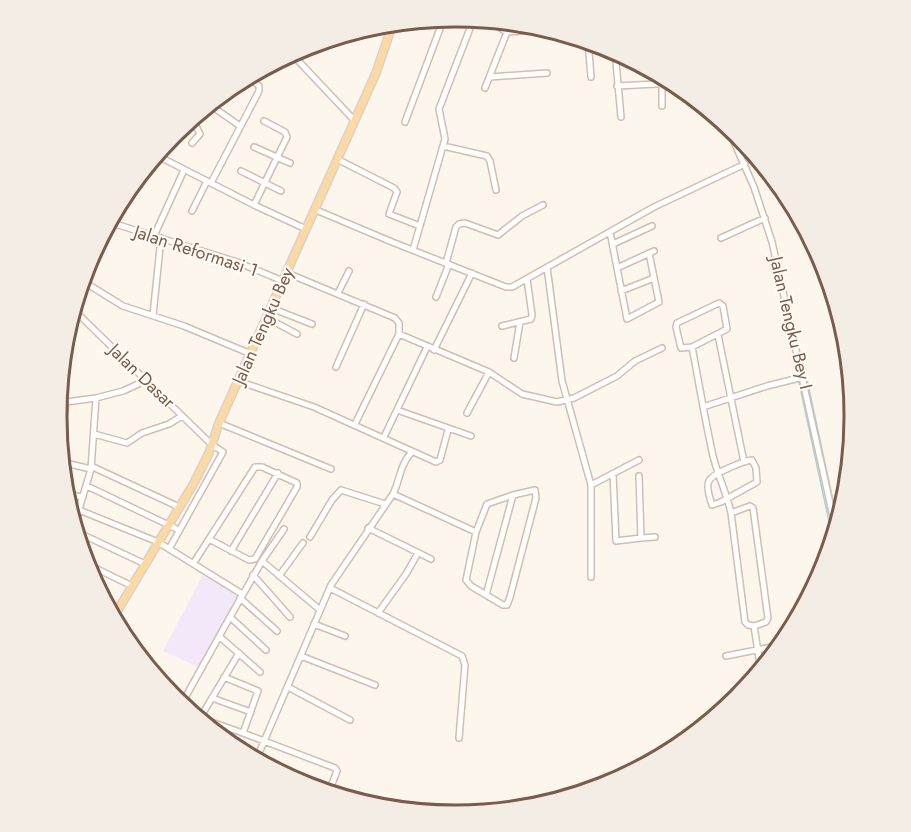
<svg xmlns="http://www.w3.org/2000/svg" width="911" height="832" viewBox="0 0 911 832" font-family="Jost,sans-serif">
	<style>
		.education { fill: #f3e8fa }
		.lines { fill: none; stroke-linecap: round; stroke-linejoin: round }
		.stream { stroke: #a5d3da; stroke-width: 1.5 }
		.minor-casing { stroke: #d1beb0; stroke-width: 8 }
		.major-casing { stroke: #dad1cd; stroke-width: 10 }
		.minor { stroke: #fff; stroke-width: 5 }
		.major { stroke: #fbd9a5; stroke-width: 7 }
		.labels { text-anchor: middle; stroke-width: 4.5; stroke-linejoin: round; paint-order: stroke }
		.street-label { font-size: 18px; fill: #7a5c4d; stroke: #fffaf3 }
		.rim { fill: none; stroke: #7a5c4d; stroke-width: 3 }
	</style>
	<rect width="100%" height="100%" fill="#fdf6ec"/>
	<path class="education" d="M203 575 239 595 200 668 163 651Z"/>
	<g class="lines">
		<path class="stream" d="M806 375 838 524
			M799 382 833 540"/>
		<g class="minor-casing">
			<path id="minor" d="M379 24 390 30
				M507 32 551 29
				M588 41 591 77
				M615 51 621 117
				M291 53 354 120
				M662 76V106
				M490 77 547 73
				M617 86 676 83
				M485 88 507 32 487 20
				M210 105 240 126
				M405 122 444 18
				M725 122 754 187 772 242 836 530
				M192 143 200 134 195 124 210 106
				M443 146 487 156 490 161 496 190
				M254 147 290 163
				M739 151 748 146
				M156 155 254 205 306 229
				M337 159 394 188 397 192 389 214 420 226
				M241 171 281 191
				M211 183 259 91V86L248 76
				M254 205 287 137 285 132 264 121
				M316 210 392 242 506 287H512L654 207 745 164
				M192 211 207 181
				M109 222 237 262 283 281
				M610 232 627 319 659 302 649 253
				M154 236 184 170
				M721 238 765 218
				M613 244 652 226
				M413 250 445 139 439 109 474 18
				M446 263 456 227 459 224 465 223 498 235 522 216 543 205
				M547 267 562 381 591 485 639 460
				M617 268 654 251
				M287 273 395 318 399 323V334L489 372 522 394 557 402 574 398 617 376 635 361 662 348
				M81 280 123 306 184 326 251 354
				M621 291 654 278
				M338 293 349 271
				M436 297 449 264
				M719 303 723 306 727 329 692 347 681 348 676 327 677 323Z
				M271 308 312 324
				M73 309 211 444 223 452 169 549
				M153 315 161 238
				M267 318 297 334
				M502 326 531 319 532 315 527 279
				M718 335 744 462
				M692 347C699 383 705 420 713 456 718 476 727 494 731 513L745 622 748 625 754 626
				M434 350 472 273
				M514 358 520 322
				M336 367 364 304
				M238 381 314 407 436 462 440 460 448 430
				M58 399 66 402 96 398
				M703 407 767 386 803 377
				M397 410 471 436
				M467 413 489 372
				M219 423 331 469
				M355 424 399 334
				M94 434 127 443 142 433 169 424 182 416
				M384 437 427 347
				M60 452 66 402
				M752 460 756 468 757 482 721 502 712 505C710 499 706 486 709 481 713 473 744 461 752 460Z
				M61 462 91 469 93 467 179 507
				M613 474 616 541 641 538 639 476
				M591 485V577
				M87 486 179 530
				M535 490 536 498 510 597 507 605H503L471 586 466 580 476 532 487 504 513 495Z
				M64 494 83 497
				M393 494 476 532
				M68 508 79 510 158 542 242 594
				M731 513 750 506 753 508 768 618 766 622 754 626 761 671
				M74 526 91 469 96 398 123 391 147 380
				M368 528 431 559
				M75 531 145 564
				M310 537 332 500 341 490 385 504
				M641 538 655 537
				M231 551 278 473
				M262 561 320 610
				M85 563 132 586
				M193 564 255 467H262L297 483V487L255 559 249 560 209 539
				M253 575 290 617
				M279 576 303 543
				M330 588 462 656 465 665 459 738
				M486 595 513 495
				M240 598 277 631
				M378 613 406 574 418 553
				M314 624 345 636
				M220 637 260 672
				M266 650 230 617 262 561 284 529
				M301 656 375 685
				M726 656 782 645
				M224 677 258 691 243 733
				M288 687 350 720
				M212 698 251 712
				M181 705 230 617
				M194 716 243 733 335 768 337 771 330 789 327 790 283 775
				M200 718 239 653
				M256 760 331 585 393 494C400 480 400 465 411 453"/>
		</g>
		<g class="major-casing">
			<path id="major" d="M113 618 194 483 209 453 219 423 376 73 393 23"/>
		</g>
		<use href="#minor" class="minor"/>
		<use href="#major" class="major"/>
	</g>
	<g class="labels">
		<g class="street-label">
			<text transform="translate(196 251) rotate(18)" y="6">Jalan Reformasi 1</text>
			<text transform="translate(791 323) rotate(77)" y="6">Jalan Tengku Bey I</text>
			<text transform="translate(263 326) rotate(-66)" y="6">Jalan Tengku Bey</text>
			<text transform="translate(142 376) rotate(44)" y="6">Jalan Dasar</text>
		</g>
	</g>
	<path d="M0 0H911V832H0ZM455 27H456A388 388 0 0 1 844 415V417A388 388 0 0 1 456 805H455A388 388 0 0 1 67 417V415A388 388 0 0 1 455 27Z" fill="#f4ede6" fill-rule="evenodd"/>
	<path class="rim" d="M455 27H456A388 388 0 0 1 844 415V417A388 388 0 0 1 456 805H455A388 388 0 0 1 67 417V415A388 388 0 0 1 455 27Z"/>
</svg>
